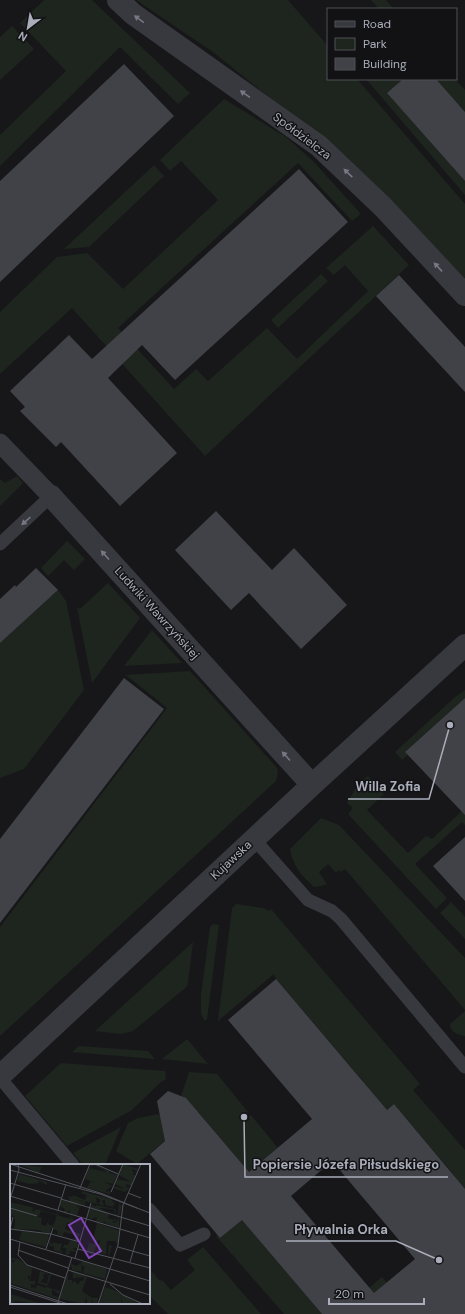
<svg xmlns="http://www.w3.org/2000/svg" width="465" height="1314" viewBox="0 0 465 1314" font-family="'DM Sans',sans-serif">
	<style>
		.green { fill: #1d251e }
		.building { fill: #414247; fill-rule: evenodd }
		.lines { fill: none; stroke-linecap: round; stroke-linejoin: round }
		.service { stroke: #38393f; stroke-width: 13 }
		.pedestrian { stroke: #38393f; stroke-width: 19 }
		.minor { stroke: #38393f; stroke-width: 22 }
		.oneway { fill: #767983 }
		.labels { text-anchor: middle; stroke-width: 3; stroke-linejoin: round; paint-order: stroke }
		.street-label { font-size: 12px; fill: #a9aeba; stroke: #121215 }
		.inset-road { fill: none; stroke: #51535a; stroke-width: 1 }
		.view { fill: #8446be; fill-opacity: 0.15; stroke: #8446be; stroke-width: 2 }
		.inset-edge { fill: none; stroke: #a9aeba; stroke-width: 2 }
		.leader { fill: none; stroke: #a9aeba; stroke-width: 1.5 }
		.callout-dot { fill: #a9aeba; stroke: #121215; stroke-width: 1.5 }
		.callout-label { font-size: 13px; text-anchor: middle; font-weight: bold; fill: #a9aeba; stroke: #121215; stroke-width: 3; stroke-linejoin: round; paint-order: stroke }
	</style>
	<rect width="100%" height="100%" fill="#17171a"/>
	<path class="green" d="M44 0H92L190 93 178 104 120 47 0 166V135L66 71 20 23Z
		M136 0H288L328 46V79H357L465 204V283L364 174 213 52Z
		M371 0H386L394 9H379Z
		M12 26 34 49 0 80V37Z
		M366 79H403L388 93 465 181V195Z
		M436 79H455L465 90V112Z
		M224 99 286 137 314 162 361 214 352 221 298 163 118 328 174 389 196 369 208 381 267 328 297 359 368 291 345 265 334 275 326 268 373 226 409 265 205 456 72 308 0 374V312L57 257 87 253 123 289 218 200 181 161 170 171 160 160Z
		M154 165 164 176 89 247 64 249Z
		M321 274 328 281 278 328 271 320Z
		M17 476 23 483 0 506V479L5 483Z
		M67 541 85 559 74 570 64 560 48 576 41 568Z
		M108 583 140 618 92 683 77 607 80 609Z
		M58 590 66 601 84 690 24 769 0 778V643Z
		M152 630 182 663 124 666Z
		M190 671 277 768 278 773 276 781 0 1036V927L167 708 126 675Z
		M465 690V698L406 751 408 755 402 760 395 752 455 697Z
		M368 776 384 794 367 810 408 853 426 836 432 839 465 808V825L462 822 415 864 447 898 436 909 348 814 353 808 347 803 358 784Z
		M321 818 339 825 465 958V1010L345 869 341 872 339 870 336 873 328 864 319 872 327 884 322 886 314 887C301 875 293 866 290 849Z
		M451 902 465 917V939L440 913Z
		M236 904 263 908 269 911 271 909 420 1084 413 1090 465 1150V1199L453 1174 394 1104 376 1119 362 1080 276 979 274 974 218 1021 232 908Z
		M213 924 219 925 207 1020 205 1021 201 1014V995L210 927Z
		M193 942 188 982 187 986 183 990 133 1031 121 1034 95 1031Z
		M465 1011V1036H464C457 1034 450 1032 450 1024Z
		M187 1039 208 1064 162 1059Z
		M79 1046 148 1051 155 1059 72 1052Z
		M61 1063 165 1071 166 1079 161 1082 132 1110 67 1146 25 1096Z
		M189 1072 217 1074 248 1112 245 1113 244 1112 239 1117 245 1123 250 1119 248 1117 251 1115 278 1148 249 1172 199 1113 184 1111 181 1096Z
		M159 1114V1115L174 1119 181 1127 137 1164 116 1151 128 1123 138 1118Z
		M121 1127 105 1165H83L73 1153Z
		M242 1219 322 1314H284L216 1236 217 1235 220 1238Z
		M203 1247 261 1314H168L149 1295V1268L160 1281 162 1280 171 1290 195 1270 187 1260Z
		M382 1277 413 1314H391L369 1288Z"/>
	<path class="building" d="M124 64 174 116 0 282V181Z
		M403 79H436L465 112V181L387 93Z
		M299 169 348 222 175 380 142 345 108 378 177 453 120 506 61 442 56 447 20 411 25 407 10 391 69 335 92 359Z
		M399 275 465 347V392L376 296Z
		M216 511 272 570 294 548 347 605 301 649 249 593 231 610 175 550Z
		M36 568 58 590 0 643V599L15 585 16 587Z
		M124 678 164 709 0 923V839Z
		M465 698V815L405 752Z
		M465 837V901L433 866Z
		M276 979 387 1110 394 1104 465 1189V1314H322L242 1220 220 1238 150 1154 165 1141 157 1101 168 1091 186 1098 249 1172 312 1119 228 1020ZM332 1161 415 1259 374 1293 291 1196Z"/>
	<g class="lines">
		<path class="service" d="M0 544 51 496
			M254 839 308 900 332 911 341 919 465 1067
			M0 1078 73 1165
			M149 1209 180 1245 204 1234"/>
		<path class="pedestrian" d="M0 443 51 496"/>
		<path class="minor" d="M118 0 133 14 319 146 383 207 465 295
			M51 496 312 785
			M0 1076 312 785 465 645"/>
	</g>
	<defs><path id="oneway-solid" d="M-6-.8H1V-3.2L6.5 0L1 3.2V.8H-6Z"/></defs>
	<g class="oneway">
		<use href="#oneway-solid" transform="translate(139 19) rotate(-144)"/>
		<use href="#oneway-solid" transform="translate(245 94) rotate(-145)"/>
		<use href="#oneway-solid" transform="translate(348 173) rotate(-136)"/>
		<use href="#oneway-solid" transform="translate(438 267) rotate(-133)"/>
		<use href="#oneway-solid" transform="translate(26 521) rotate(138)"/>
		<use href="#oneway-solid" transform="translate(105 555) rotate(-132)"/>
		<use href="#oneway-solid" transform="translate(286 756) rotate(-132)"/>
	</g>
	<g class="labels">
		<g class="street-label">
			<text transform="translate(302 136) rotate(37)" y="4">Spółdzielcza</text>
			<text transform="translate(157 613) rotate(48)" y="4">Ludwiki Wawrzyńskiej</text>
			<text transform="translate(231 860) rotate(-43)" y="4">Kujawska</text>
		</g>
	</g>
	<g transform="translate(10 1164)">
		<rect width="140" height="140" fill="#17171a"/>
		<path d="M9 0 30 3 32 2 29 9ZM81 0H83L99 7 100 9 107 11 103 20 94 18 102 22 95 27 101 28 100 30 77 24 80 18H83L75 15 79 4 97 8 84 1 81 3ZM113 0 128 5 127 7 122 5V7L126 9H122L125 12 121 22 117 20 116 23 120 24 115 28 103 24 104 22 117 26 105 20 107 15 121 18 109 11ZM9 10 37 18V21L27 16 30 19 20 20 7 17ZM72 27 100 35 105 39 103 43 95 41V36H92L94 42 88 40 91 37 88 34H86L87 40 60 34 75 38V41L68 39 67 44 70 41 73 42H70L67 52 60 50 59 45 58 48H54L55 45 50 42 52 36 60 38 58 32 53 31 62 33 63 31 75 36 77 31 71 29ZM0 38 25 44 22 45 23 48 26 45 46 50 48 47 47 51 60 55V51L62 55 64 52 63 56 71 58 57 59 55 65 71 70 67 75 69 77 70 74 69 77H68L63 76 67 72 54 68 53 72 47 71 48 67 41 64 40 70 28 66 4 65 5 57 4 52 0 51V45L6 46 0 43ZM31 47 47 51 43 62 38 60 40 53 36 62 31 60 32 54 19 50 29 52ZM109 39 112 42 109 52 104 50 105 47 102 45 89 44 99 50 98 54 105 56 107 52 106 57 102 58 104 59 107 57 109 53V64L95 59V57L93 59 86 57 87 53 81 55 78 52 80 45 88 46 81 44 82 40 85 43 86 41 105 45 106 46 105 50H108ZM87 59 110 67 107 82 106 77H97L96 90 98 91 99 81 102 82 99 91 85 88H87L90 77 89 75 84 88 77 87 79 79 85 80 86 76H83ZM12 67 39 70 36 83 9 76ZM60 76 68 78 67 84H63L66 88 60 87 59 91 55 90 57 84H53L52 89 44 86V81L43 83 39 81 40 77 42 81 43 78 46 79V85V79L52 80 50 87H52L54 81H58ZM0 94H5V97L2 95V99L5 97 6 94 22 104 21 113 18 111V115L21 113 19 117H25V121L21 120V124L25 123V126L27 121 36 124 37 122 28 119 30 107 39 110H33L34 114 30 118 37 120 39 110 46 112 41 111 37 123 50 127 49 130 42 125V131L48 133 49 130 48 135 0 119ZM73 97 97 105 95 115 73 109 75 101 73 103 71 99 72 108 62 106 61 101 59 105 61 100 67 102ZM59 106 77 113 72 127 82 134H88L87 140H83V135L81 140H77V133L74 140 50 135 51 130 55 131 51 130 58 109V116H62V119L65 117 68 121 70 117 74 116V113L63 114V109ZM95 123 107 127 127 139 112 140 111 131V140H89ZM0 130 7 132 31 140 6 137 0 140Z" fill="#1d251e" fill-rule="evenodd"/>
		<path class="inset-road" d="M0 0 93 30 127 44M85 0 108 10M0 6 90 30 140 49M0 19 51 34M70 24 80 0M101 28 113 0M118 29 131 34M0 32 140 74M1 32 9 6 8 0M51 35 140 62M0 44 27 52M48 46 56 20M0 65 41 70M0 65 3 53M41 70 70 78M0 75 140 117M10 78 8 91 17 101 55 114M108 83 140 92M36 85 43 64M68 85 140 104M8 86 58 104M65 94 81 39M120 98 128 71M58 106 140 131M100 120 113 131 133 140M0 121 58 140M0 123 53 140M48 138 62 93M88 140 108 81 113 41 131 0"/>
		<path class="view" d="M71 54 91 87 79 94 59 61Z"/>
		<rect width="140" height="140" class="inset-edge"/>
	</g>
	<path class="leader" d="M450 725L429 799H348M244 1117L245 1177H448M439 1260L396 1241H286"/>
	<g class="callout-dot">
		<circle cx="450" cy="725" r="4"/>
		<circle cx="244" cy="1117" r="4"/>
		<circle cx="439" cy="1260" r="4"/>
	</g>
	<g class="callout-label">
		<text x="388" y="791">Willa Zofia</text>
		<text x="346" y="1169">Popiersie Józefa Piłsudskiego</text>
		<text x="341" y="1234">Pływalnia Orka</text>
	</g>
	<rect x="327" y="8" width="130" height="72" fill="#121215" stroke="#4e5057"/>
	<rect x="335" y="21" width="20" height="6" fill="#38393f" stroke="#4e5057"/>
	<text x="363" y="28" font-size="12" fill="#a9aeba">Road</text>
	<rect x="335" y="38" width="20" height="12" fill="#1d251e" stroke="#4e5057"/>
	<text x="363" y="48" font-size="12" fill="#a9aeba">Park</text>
	<rect x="335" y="58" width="20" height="12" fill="#414247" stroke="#4e5057"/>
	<text x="363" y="68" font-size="12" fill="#a9aeba">Building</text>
	<g transform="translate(28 28) rotate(211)" stroke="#121215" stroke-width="3" paint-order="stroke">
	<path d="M0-3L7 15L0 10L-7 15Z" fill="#a9aeba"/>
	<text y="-6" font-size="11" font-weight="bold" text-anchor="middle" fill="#a9aeba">N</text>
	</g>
	<path d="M329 1298v6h95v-6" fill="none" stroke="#a9aeba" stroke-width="2"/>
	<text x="335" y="1298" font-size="12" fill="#a9aeba" stroke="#121215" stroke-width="3" paint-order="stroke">20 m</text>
</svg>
